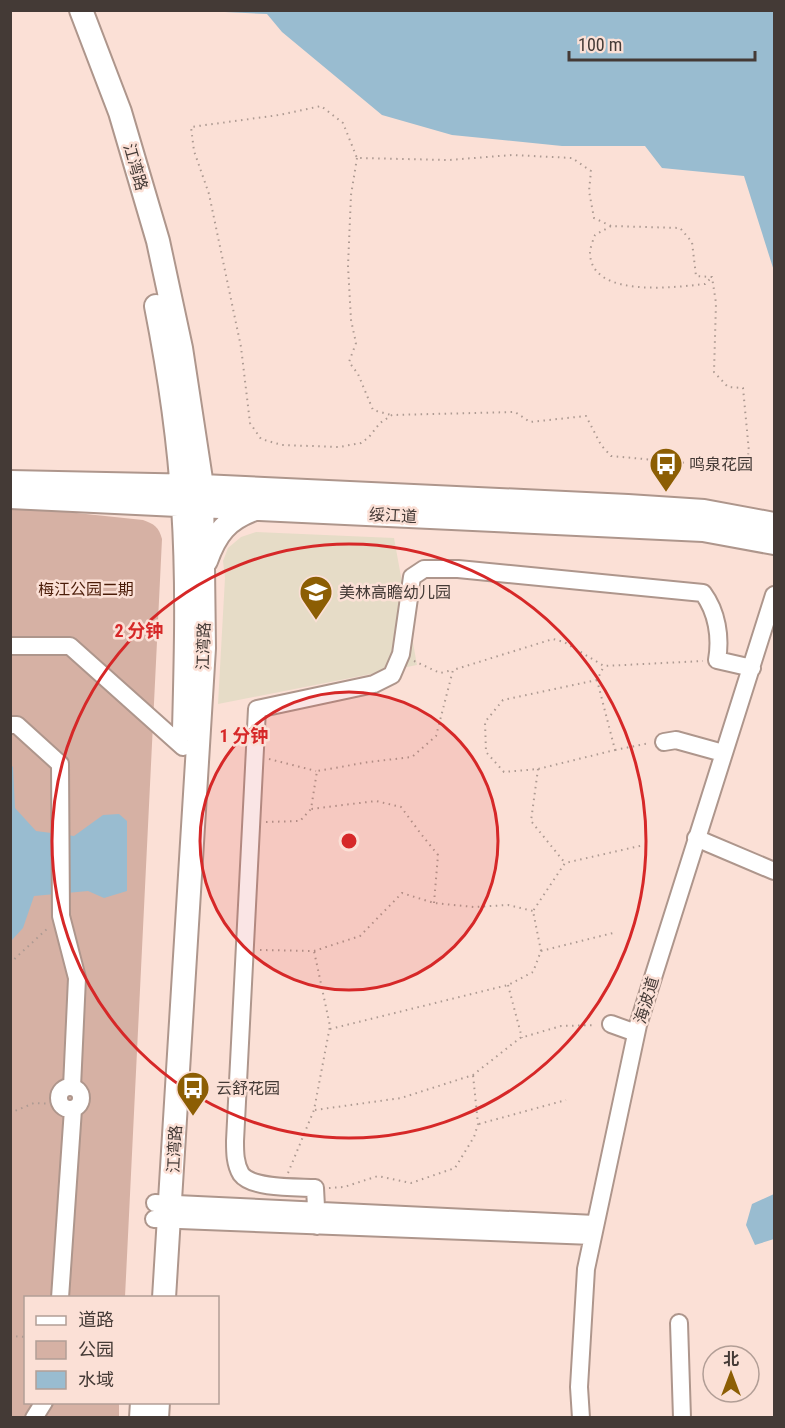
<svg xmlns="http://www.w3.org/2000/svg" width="785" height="1428" viewBox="0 0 785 1428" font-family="'Roboto Condensed','Noto Sans SC',sans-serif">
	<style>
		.education { fill: #e6dcc7 }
		.green { fill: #d6b1a4 }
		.water { fill: #99bcd0 }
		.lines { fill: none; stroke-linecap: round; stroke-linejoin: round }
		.minor-casing { stroke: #ae968c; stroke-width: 20 }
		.major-casing { stroke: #ae968c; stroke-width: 26 }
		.path { stroke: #ad9a92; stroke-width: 2; stroke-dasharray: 1.5 4.5; stroke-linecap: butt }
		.minor { stroke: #fff; stroke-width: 16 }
		.major { stroke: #fff; stroke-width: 22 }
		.ring { fill: none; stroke: #d62828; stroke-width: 3 }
		.labels { text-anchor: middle; stroke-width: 5; stroke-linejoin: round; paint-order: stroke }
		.street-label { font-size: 16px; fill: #443a36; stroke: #fbe0d6 }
		.poi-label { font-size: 16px; fill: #443a36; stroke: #fbe0d6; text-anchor: start }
		.park-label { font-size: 16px; fill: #4b1c08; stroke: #fbe0d6 }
		.centre { fill: #d62828; stroke: #fbe0d6; stroke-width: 3 }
		.ring-label { font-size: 18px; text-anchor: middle; font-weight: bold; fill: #d62828; stroke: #fbe0d6; stroke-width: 5; stroke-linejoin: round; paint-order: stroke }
	</style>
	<rect width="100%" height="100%" fill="#fbe0d6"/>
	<path class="education" d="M256 532 394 538 417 665 218 704 225 578 223 561 228 548 241 537Z"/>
	<path class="green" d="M10 506 143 520C154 524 159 527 162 539L125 1297 26 1298V1402L119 1403V1417H11Z"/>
	<path class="water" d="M204 11H774V271L744 176 662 168 645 146H562L452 135 382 115 282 32 267 14Z
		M10 764 13 767 15 808 36 831 74 836 103 815 119 814 127 821V891L104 898 88 891 34 896 23 928 11 941Z
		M774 1194V1239L755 1245 746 1225 752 1204Z"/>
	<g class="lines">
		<g class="minor-casing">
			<path id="minor" d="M10 646H70L183 747
				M10 725H17L60 764 61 916 77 978 72 1087
				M664 742 676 740 723 753
				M696 838 774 871
				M611 1024 636 1033
				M59 1098a11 11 0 1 1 22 0a11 11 0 1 1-22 0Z
				M155 1203 595 1224
				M154 1219 593 1236
				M317 1226 315 1188C297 1187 252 1189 241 1174 235 1164 235 1152 235 1141L257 709 374 684 392 675 401 654 412 577 424 569H458L703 593C717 612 721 637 717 660L752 668
				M60 1298 73 1109
				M679 1323 682 1418
				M34 1418 44 1402
				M581 1418 579 1387 586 1269 638 1025 774 595"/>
		</g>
		<g class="major-casing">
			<path id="major" d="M81 10 120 112 158 241 181 348 202 486 204 648 164 1298
				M156 306C169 372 179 439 183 506 188 580 186 655 184 730
				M10 482 202 486 628 506 704 511 774 524
				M10 497 703 530 774 543
				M206 561C216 533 227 519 255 509
				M141 1418 142 1402
				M157 1418 158 1402"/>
		</g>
		<path class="path" d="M357 158 351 195 348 266 351 320 356 343 349 362 358 374 373 410 391 415
			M611 226 594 218 589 191 591 171 572 158 512 155 449 160 357 158 343 123 321 106 279 115 191 127 194 151 209 194 241 347 250 423 261 439 282 445 339 447 361 443 369 437 380 423 392 415 515 412 530 422 586 416 601 445 611 456 731 467 739 466 746 461 749 452 743 388 728 387 714 372 716 303 712 277 696 276 692 242 680 228 611 226 595 235C593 240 590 248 590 253 591 299 676 287 705 284L712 277
			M414 661 440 673 453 670
			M597 680 503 700 485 722 486 752 504 772 538 769 615 750 597 680 604 666
			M615 750 650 743
			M269 759 316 771
			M538 769 531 821 565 863
			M266 822 300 821 311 809
			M434 903 438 855 421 834 401 807 376 801 311 809 317 771 369 762 412 757 436 736 453 670 553 639 564 642 604 666 703 661
			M260 950 314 951 360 936 402 893 434 903 474 907 508 905 533 911
			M541 951 613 933
			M10 963 48 928
			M508 985 522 1038
			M330 1029 508 985 533 972 541 951 533 911 565 863 644 845
			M315 1110 401 1098 473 1075 520 1038 561 1026 596 1025
			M10 1113 34 1103 59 1104
			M479 1124 566 1100
			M288 1173 314 1110 330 1026 314 951
			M329 1188 344 1187 378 1176 411 1183 455 1168 474 1137 478 1124 473 1075
			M10 1336 26 1337"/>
		<use href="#minor" class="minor"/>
		<use href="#major" class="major"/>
	</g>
	<circle cx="349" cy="841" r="149" fill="#d62828" fill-opacity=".12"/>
	<g class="ring">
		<circle cx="349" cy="841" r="149"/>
		<circle cx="349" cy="841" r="297"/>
	</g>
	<defs>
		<g id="bus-pin" transform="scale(1.725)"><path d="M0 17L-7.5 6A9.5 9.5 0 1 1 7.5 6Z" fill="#8c5e04" stroke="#fbe0d6"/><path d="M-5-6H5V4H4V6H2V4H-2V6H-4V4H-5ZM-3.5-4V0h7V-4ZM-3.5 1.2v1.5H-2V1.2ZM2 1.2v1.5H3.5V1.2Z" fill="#fff"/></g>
		<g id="school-pin" transform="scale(1.725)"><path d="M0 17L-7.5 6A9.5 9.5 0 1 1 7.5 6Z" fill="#8c5e04" stroke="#fbe0d6"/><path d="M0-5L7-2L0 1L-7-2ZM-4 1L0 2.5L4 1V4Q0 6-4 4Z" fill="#fff"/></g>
	</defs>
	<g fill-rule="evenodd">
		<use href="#bus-pin" x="666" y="464"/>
		<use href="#school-pin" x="316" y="592"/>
		<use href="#bus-pin" x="193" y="1088"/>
	</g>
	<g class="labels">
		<g class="street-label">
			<text transform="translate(136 167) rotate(74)" y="6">江湾路</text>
			<text transform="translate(393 515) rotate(3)" y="6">绥江道</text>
			<text transform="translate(203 646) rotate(-88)" y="6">江湾路</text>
			<text transform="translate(646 1000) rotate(-73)" y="6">海波道</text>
			<text transform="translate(174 1149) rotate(-87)" y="6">江湾路</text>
		</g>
		<g class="poi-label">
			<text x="689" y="470">鸣泉花园</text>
			<text x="339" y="598">美林高瞻幼儿园</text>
			<text x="216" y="1094">云舒花园</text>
		</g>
		<g class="park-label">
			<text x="86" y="595">梅江公园二期</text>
		</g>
	</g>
	<circle cx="349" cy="841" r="9" class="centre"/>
	<g class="ring-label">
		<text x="139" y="637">2 分钟</text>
		<text x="244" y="742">1 分钟</text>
	</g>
	<rect width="785" height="1428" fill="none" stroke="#443a36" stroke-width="24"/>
	<rect x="24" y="1296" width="195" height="108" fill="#fbe0d6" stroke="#b29e96" stroke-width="1.5"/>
	<rect x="36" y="1316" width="30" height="9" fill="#ffffff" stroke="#b29e96" stroke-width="1.5"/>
	<text x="78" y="1326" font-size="18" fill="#443a36">道路</text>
	<rect x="36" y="1341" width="30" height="18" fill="#d6b1a4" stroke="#b29e96" stroke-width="1.5"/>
	<text x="78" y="1356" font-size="18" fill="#443a36">公园</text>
	<rect x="36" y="1371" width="30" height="18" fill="#99bcd0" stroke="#b29e96" stroke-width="1.5"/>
	<text x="78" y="1386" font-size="18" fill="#443a36">水域</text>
	<g transform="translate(731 1374)"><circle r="28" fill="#fbe0d6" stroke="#b29e96" stroke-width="1.5"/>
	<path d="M0-4.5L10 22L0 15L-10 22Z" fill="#8c5e04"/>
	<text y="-9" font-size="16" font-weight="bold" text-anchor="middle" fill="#443a36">北</text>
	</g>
	<path d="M569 51v9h186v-9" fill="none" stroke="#443a36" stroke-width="3"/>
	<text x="578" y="51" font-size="18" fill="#443a36" stroke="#fbe0d6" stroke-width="4.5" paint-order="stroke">100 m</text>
</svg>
